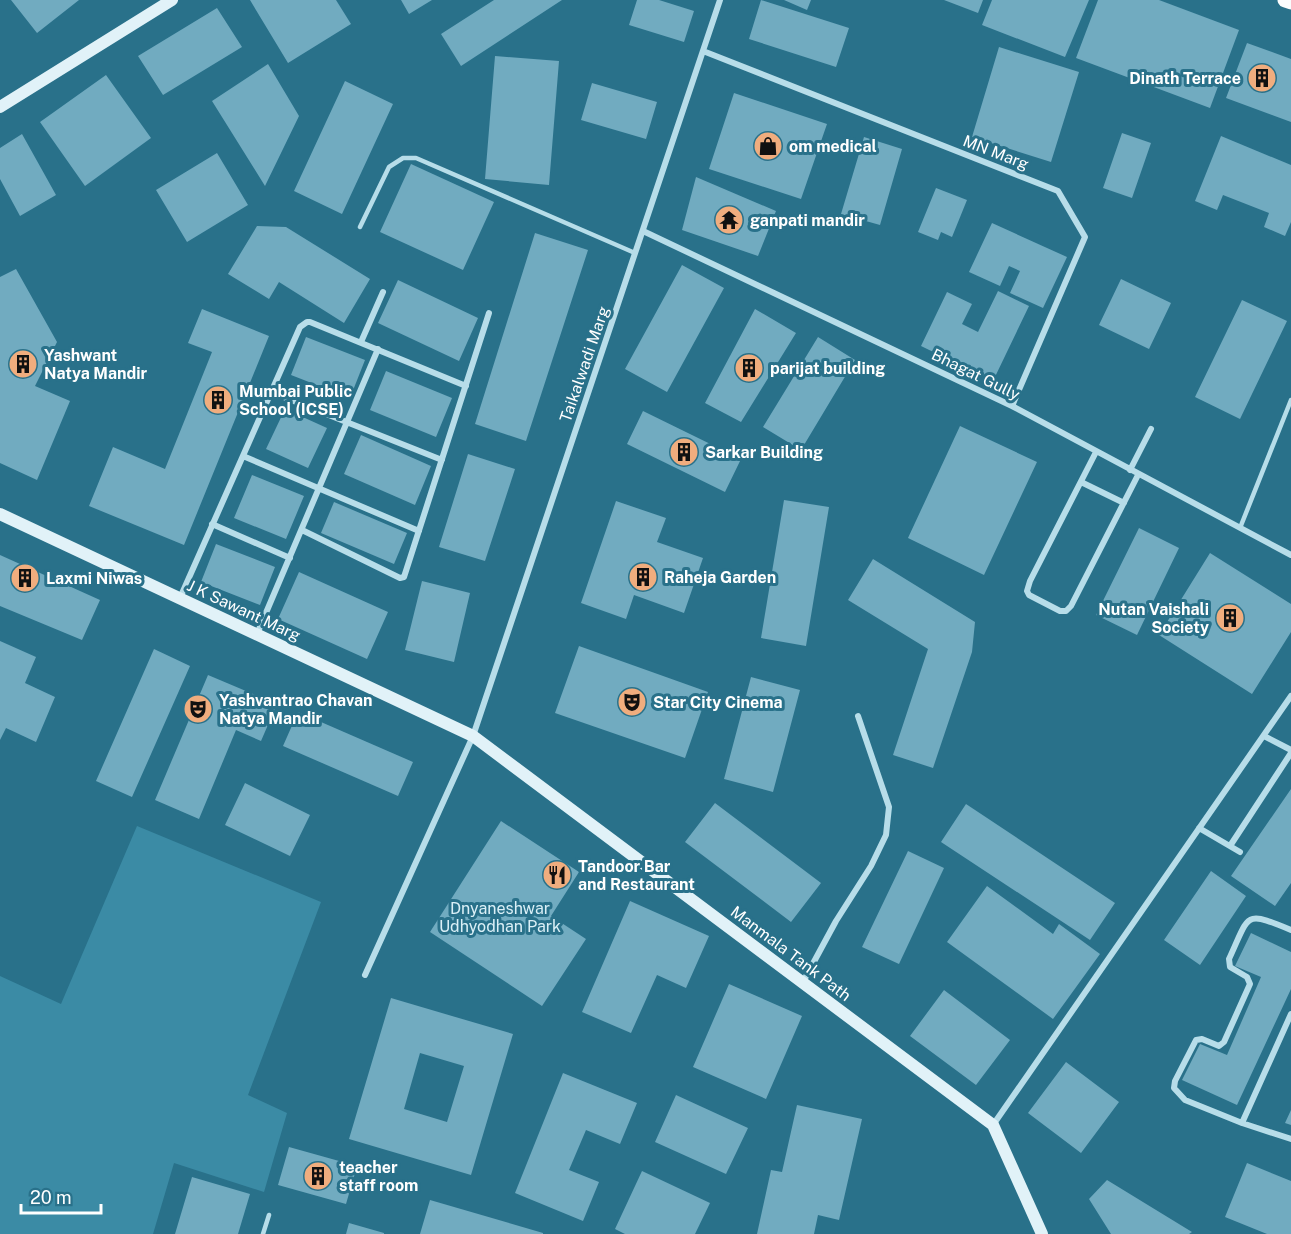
<svg xmlns="http://www.w3.org/2000/svg" width="1291" height="1234" viewBox="0 0 1291 1234" font-family="'Public Sans',sans-serif">
	<style>
		.green { fill: #3b8ba5 }
		.building { fill: #71abc0; fill-rule: evenodd }
		.lines { fill: none; stroke-linecap: round; stroke-linejoin: round }
		.lane { stroke: #b7dde9; stroke-width: 4.5 }
		.street { stroke: #b7dde9; stroke-width: 6 }
		.secondary { stroke: #e1f2f8; stroke-width: 12 }
		.primary { stroke: #fafdfe; stroke-width: 15 }
		.labels { text-anchor: middle; stroke-width: 6; stroke-linejoin: round; paint-order: stroke }
		.poi-label { font-size: 16px; font-weight: bold; fill: #fff; stroke: #29718a; text-anchor: start }
		.street-label { font-size: 16px; fill: #fff; stroke: #29718a }
		.park-label { font-size: 16px; fill: #dbf0f7; stroke: #29718a }
	</style>
	<rect width="100%" height="100%" fill="#29718a"/>
	<path class="green" d="M137 826 321 902 248 1095 287 1113 264 1192 174 1163 153 1234H0V976L61 1004Z"/>
	<path class="building" d="M11 0H79L37 33Z
		M250 0H336L351 24 288 63Z
		M401 0H432L409 14Z
		M494 0H562L461 66 441 34Z
		M637 0H659L694 11 684 42 629 25Z
		M761 0 849 28 836 67 749 39Z
		M784 0H811L807 10Z
		M944 0H983L978 13Z
		M992 0H1089L1065 57 982 25Z
		M1098 0H1159L1239 30 1210 108 1076 58Z
		M217 8 242 47 163 95 138 56Z
		M1247 43 1291 59V122L1226 98Z
		M999 47 1079 72 1051 162 972 137Z
		M495 56 559 61 549 185 485 179Z
		M268 64 299 116 265 186 212 101Z
		M106 75 151 138 85 186 40 122Z
		M345 81 393 104 342 214 294 191Z
		M592 83 657 102 646 139 581 120Z
		M734 93 827 124 801 199 709 169Z
		M1122 133 1151 143 1132 198 1103 188Z
		M22 134 56 195 20 216 0 179V148Z
		M1221 136 1291 165V222L1285 236 1264 227 1269 213 1223 195 1217 210 1195 201Z
		M864 137 902 149 880 225 841 214Z
		M217 153 248 205 187 242 156 190Z
		M411 164 494 202 463 270 380 232Z
		M696 177 776 211 758 256 682 230Z
		M936 188 967 200 952 237 941 232 938 240 918 232Z
		M992 223 1067 257 1043 308 1010 293 1020 271 1009 266 1000 286 969 272Z
		M257 226 286 227 370 279 344 323 279 282 269 299 228 274Z
		M535 233 588 250 526 441 475 424Z
		M682 265 724 288 667 392 625 369Z
		M16 269 57 342 35 386 70 401 37 480 0 463V277Z
		M1121 279 1171 303 1149 349 1099 325Z
		M398 280 478 318 459 361 378 323Z
		M998 291 1029 306 993 381 921 346 947 292 972 304 962 324 978 332Z
		M1242 300 1287 321 1240 419 1195 397Z
		M202 309 269 336 184 545 89 506 113 447 165 469 212 352 188 343Z
		M755 309 796 333 741 422 705 403Z
		M306 337 365 360 350 398 291 375Z
		M818 337 855 360 801 450 763 427Z
		M386 371 452 398 436 437 370 410Z
		M285 409 327 428 308 468 266 449Z
		M643 411 741 459 725 492 627 444Z
		M960 426 1037 462 984 575 908 538Z
		M361 435 431 466 415 505 344 474Z
		M468 454 515 469 485 561 439 547Z
		M252 475 304 496 286 539 234 518Z
		M784 500 829 507 806 646 761 638Z
		M616 501 666 518 657 542 703 558 684 613 634 595 626 619 581 603Z
		M334 502 407 533 394 564 321 533Z
		M1139 528 1179 548 1137 635 1096 615Z
		M216 544 275 567 260 605 201 582Z
		M1210 553 1291 604V632L1252 694 1159 635Z
		M0 555 100 600 82 640 0 606Z
		M873 559 975 622 972 652 933 768 893 755 928 649 848 600Z
		M299 572 388 612 367 659 278 619Z
		M422 581 470 593 454 662 405 650Z
		M0 641 36 657 25 683 55 697 36 742 6 728 0 740Z
		M579 646 708 692 685 758 555 713Z
		M154 649 190 666 132 797 96 781Z
		M208 675 277 704 261 741 236 730 199 819 155 800Z
		M751 677 800 690 773 792 724 779Z
		M298 712 413 762 398 796 283 746Z
		M245 783 310 815 290 856 225 825Z
		M1291 789V883L1275 906 1231 876Z
		M715 803 821 883 791 922 685 842Z
		M966 804 1115 903 1090 940 941 842Z
		M501 821 579 872 551 916 586 939 542 1006 430 932Z
		M908 851 944 868 899 964 862 947Z
		M1211 871 1246 896 1200 965 1164 940Z
		M987 886 1053 934 1059 924 1100 954 1053 1019 947 942Z
		M630 901 709 936 686 988 657 975 631 1033 582 1012Z
		M1251 933 1291 952V989L1237 1105 1182 1080 1200 1044 1227 1055 1261 977 1235 966Z
		M729 984 802 1016 766 1099 693 1067Z
		M944 990 1010 1040 976 1085 910 1036Z
		M391 998 513 1034 471 1175 349 1139ZM420 1053 464 1066 447 1122 404 1109Z
		M1066 1062 1119 1102 1081 1153 1028 1113Z
		M563 1073 637 1103 620 1144 586 1130 569 1170 599 1182 583 1221 515 1193Z
		M676 1095 748 1128 726 1174 655 1142Z
		M797 1105 862 1119 839 1220 818 1215 814 1234H757L771 1170 782 1172Z
		M1291 1110V1125L1285 1123Z
		M289 1147 357 1166 346 1204 278 1185Z
		M1247 1163 1291 1181V1234H1267L1225 1217Z
		M642 1171 710 1203 695 1234H625L615 1229Z
		M192 1177 250 1194 238 1234H175Z
		M1107 1180 1192 1232 1189 1234H1111L1089 1199Z
		M430 1200 543 1233V1234H420Z
		M349 1223 384 1233V1234H346Z"/>
	<g class="lines">
		<path class="lane" d="M360 227 389 167 403 158H416L635 253
			M1240 528 1291 400
			M263 1234 269 1215"/>
		<path class="street" d="M703 51 1058 191 1085 237 1012 406
			M643 231 1012 406 1291 555
			M361 342 383 292
			M271 392 442 460
			M1096 452 1030 581 1027 591 1029 595 1060 611H1066L1071 606 1138 475
			M243 456 419 531
			M1130 470 1151 429
			M1081 482 1124 503
			M212 524 290 558
			M302 530 400 578 404 577 489 313
			M180 598 300 327 307 322H310L466 386
			M257 634 378 349
			M1264 736 1291 750
			M1199 828 1240 852
			M1230 846 1291 753
			M1291 930C1243 910 1250 914 1229 959L1230 967 1247 977 1250 984 1224 1042 1219 1046 1202 1039 1196 1040 1175 1081 1174 1088 1185 1100 1242 1123 1291 1139
			M365 975 473 736 720 0
			M803 982 836 921 871 866 886 835 889 807 858 716
			M1242 1123 1291 1014
			M993 1125 1291 696"/>
		<path class="secondary" d="M0 107 172 0
			M0 514 473 736 993 1125 1042 1234"/>
		<path class="primary" d="M1285 0 1291 2"/>
	</g>
	<defs>
		<g id="building-disc" transform="scale(1.5)"><circle r="9.5" fill="#f0ad7e" stroke="#29718a"/><path d="M-4-6H4V6H1V3H-1V6H-4ZM-2.5-4.3h1.7v1.8h-1.7ZM.8-4.3h1.7v1.8H.8ZM-2.5-1h1.7V.8h-1.7ZM.8-1h1.7V.8H.8Z" fill="#111"/></g>
		<g id="shop-disc" transform="scale(1.5)"><circle r="9.5" fill="#f0ad7e" stroke="#29718a"/><path d="M-5-2.5h2.3a2.7 3.5 0 0 1 5.4 0H5L5.5 6h-11ZM-1.5-2.5h3a1.5 2.3 0 0 0-3 0Z" fill="#111"/></g>
		<g id="temple-disc" transform="scale(1.5)"><circle r="9.5" fill="#f0ad7e" stroke="#29718a"/><path d="M0-6L5-2H3V0L6.5 2.5H4V6H1.5V3h-3V6H-4V2.5H-6.5L-3 0V-2H-5Z" fill="#111"/></g>
		<g id="theatre-disc" transform="scale(1.5)"><circle r="9.5" fill="#f0ad7e" stroke="#29718a"/><path d="M-5-5.5Q0-4 5-5.5V0Q5 5 0 6Q-5 5-5 0ZM-3.3-2.5H-1v1.5H-3.3ZM1-2.5H3.3v1.5H1ZM-2.8 1Q0 5.5 2.8 1Z" fill="#111"/></g>
		<g id="restaurant-disc" transform="scale(1.5)"><circle r="9.5" fill="#f0ad7e" stroke="#29718a"/><path d="M-5-6h1v4h1v-4h1v4h1v-4h1v5L-1.5 .5V6h-2V.5L-5-1ZM5-6V6H3V1.5H1.5Q1.5-4 5-6Z" fill="#111"/></g>
	</defs>
	<g fill-rule="evenodd">
		<use href="#building-disc" x="1262" y="78"/>
		<use href="#shop-disc" x="768" y="146"/>
		<use href="#temple-disc" x="729" y="220"/>
		<use href="#building-disc" x="23" y="364"/>
		<use href="#building-disc" x="749" y="368"/>
		<use href="#building-disc" x="218" y="400"/>
		<use href="#building-disc" x="684" y="452"/>
		<use href="#building-disc" x="643" y="577"/>
		<use href="#building-disc" x="25" y="578"/>
		<use href="#building-disc" x="1230" y="618"/>
		<use href="#theatre-disc" x="632" y="702"/>
		<use href="#theatre-disc" x="198" y="709"/>
		<use href="#restaurant-disc" x="557" y="875"/>
		<use href="#building-disc" x="318" y="1176"/>
	</g>
	<g class="labels">
		<g class="poi-label">
			<text x="1241" y="84" text-anchor="end">Dinath Terrace</text>
			<text x="789" y="152">om medical</text>
			<text x="750" y="226">ganpati mandir</text>
			<text x="44" y="361">Yashwant<tspan x="44" dy="18">Natya Mandir</tspan></text>
			<text x="770" y="374">parijat building</text>
			<text x="239" y="397">Mumbai Public<tspan x="239" dy="18">School (ICSE)</tspan></text>
			<text x="705" y="458">Sarkar Building</text>
			<text x="664" y="583">Raheja Garden</text>
			<text x="46" y="584">Laxmi Niwas</text>
			<text x="1209" y="615" text-anchor="end">Nutan Vaishali<tspan x="1209" dy="18">Society</tspan></text>
			<text x="219" y="706">Yashvantrao Chavan<tspan x="219" dy="18">Natya Mandir</tspan></text>
			<text x="653" y="708">Star City Cinema</text>
			<text x="578" y="872">Tandoor Bar<tspan x="578" dy="18">and Restaurant</tspan></text>
			<text x="339" y="1173">teacher<tspan x="339" dy="18">staff room</tspan></text>
		</g>
		<g class="street-label">
			<text transform="translate(996 152) rotate(21)" y="6">MN Marg</text>
			<text transform="translate(584 364) rotate(-71)" y="6">Taikalwadi Marg</text>
			<text transform="translate(976 374) rotate(26)" y="6">Bhagat Gully</text>
			<text transform="translate(244 610) rotate(25)" y="6">J K Sawant Marg</text>
			<text transform="translate(791 953) rotate(37)" y="6">Manmala Tank Path</text>
		</g>
		<g class="park-label">
			<text x="500" y="914">Dnyaneshwar<tspan x="500" dy="18">Udhyodhan Park</tspan></text>
		</g>
	</g>
	<path d="M21 1204v9h80v-9" fill="none" stroke="#ffffff" stroke-width="3"/>
	<text x="30" y="1204" font-size="18" fill="#ffffff" stroke="#29718a" stroke-width="4.5" paint-order="stroke">20 m</text>
</svg>
